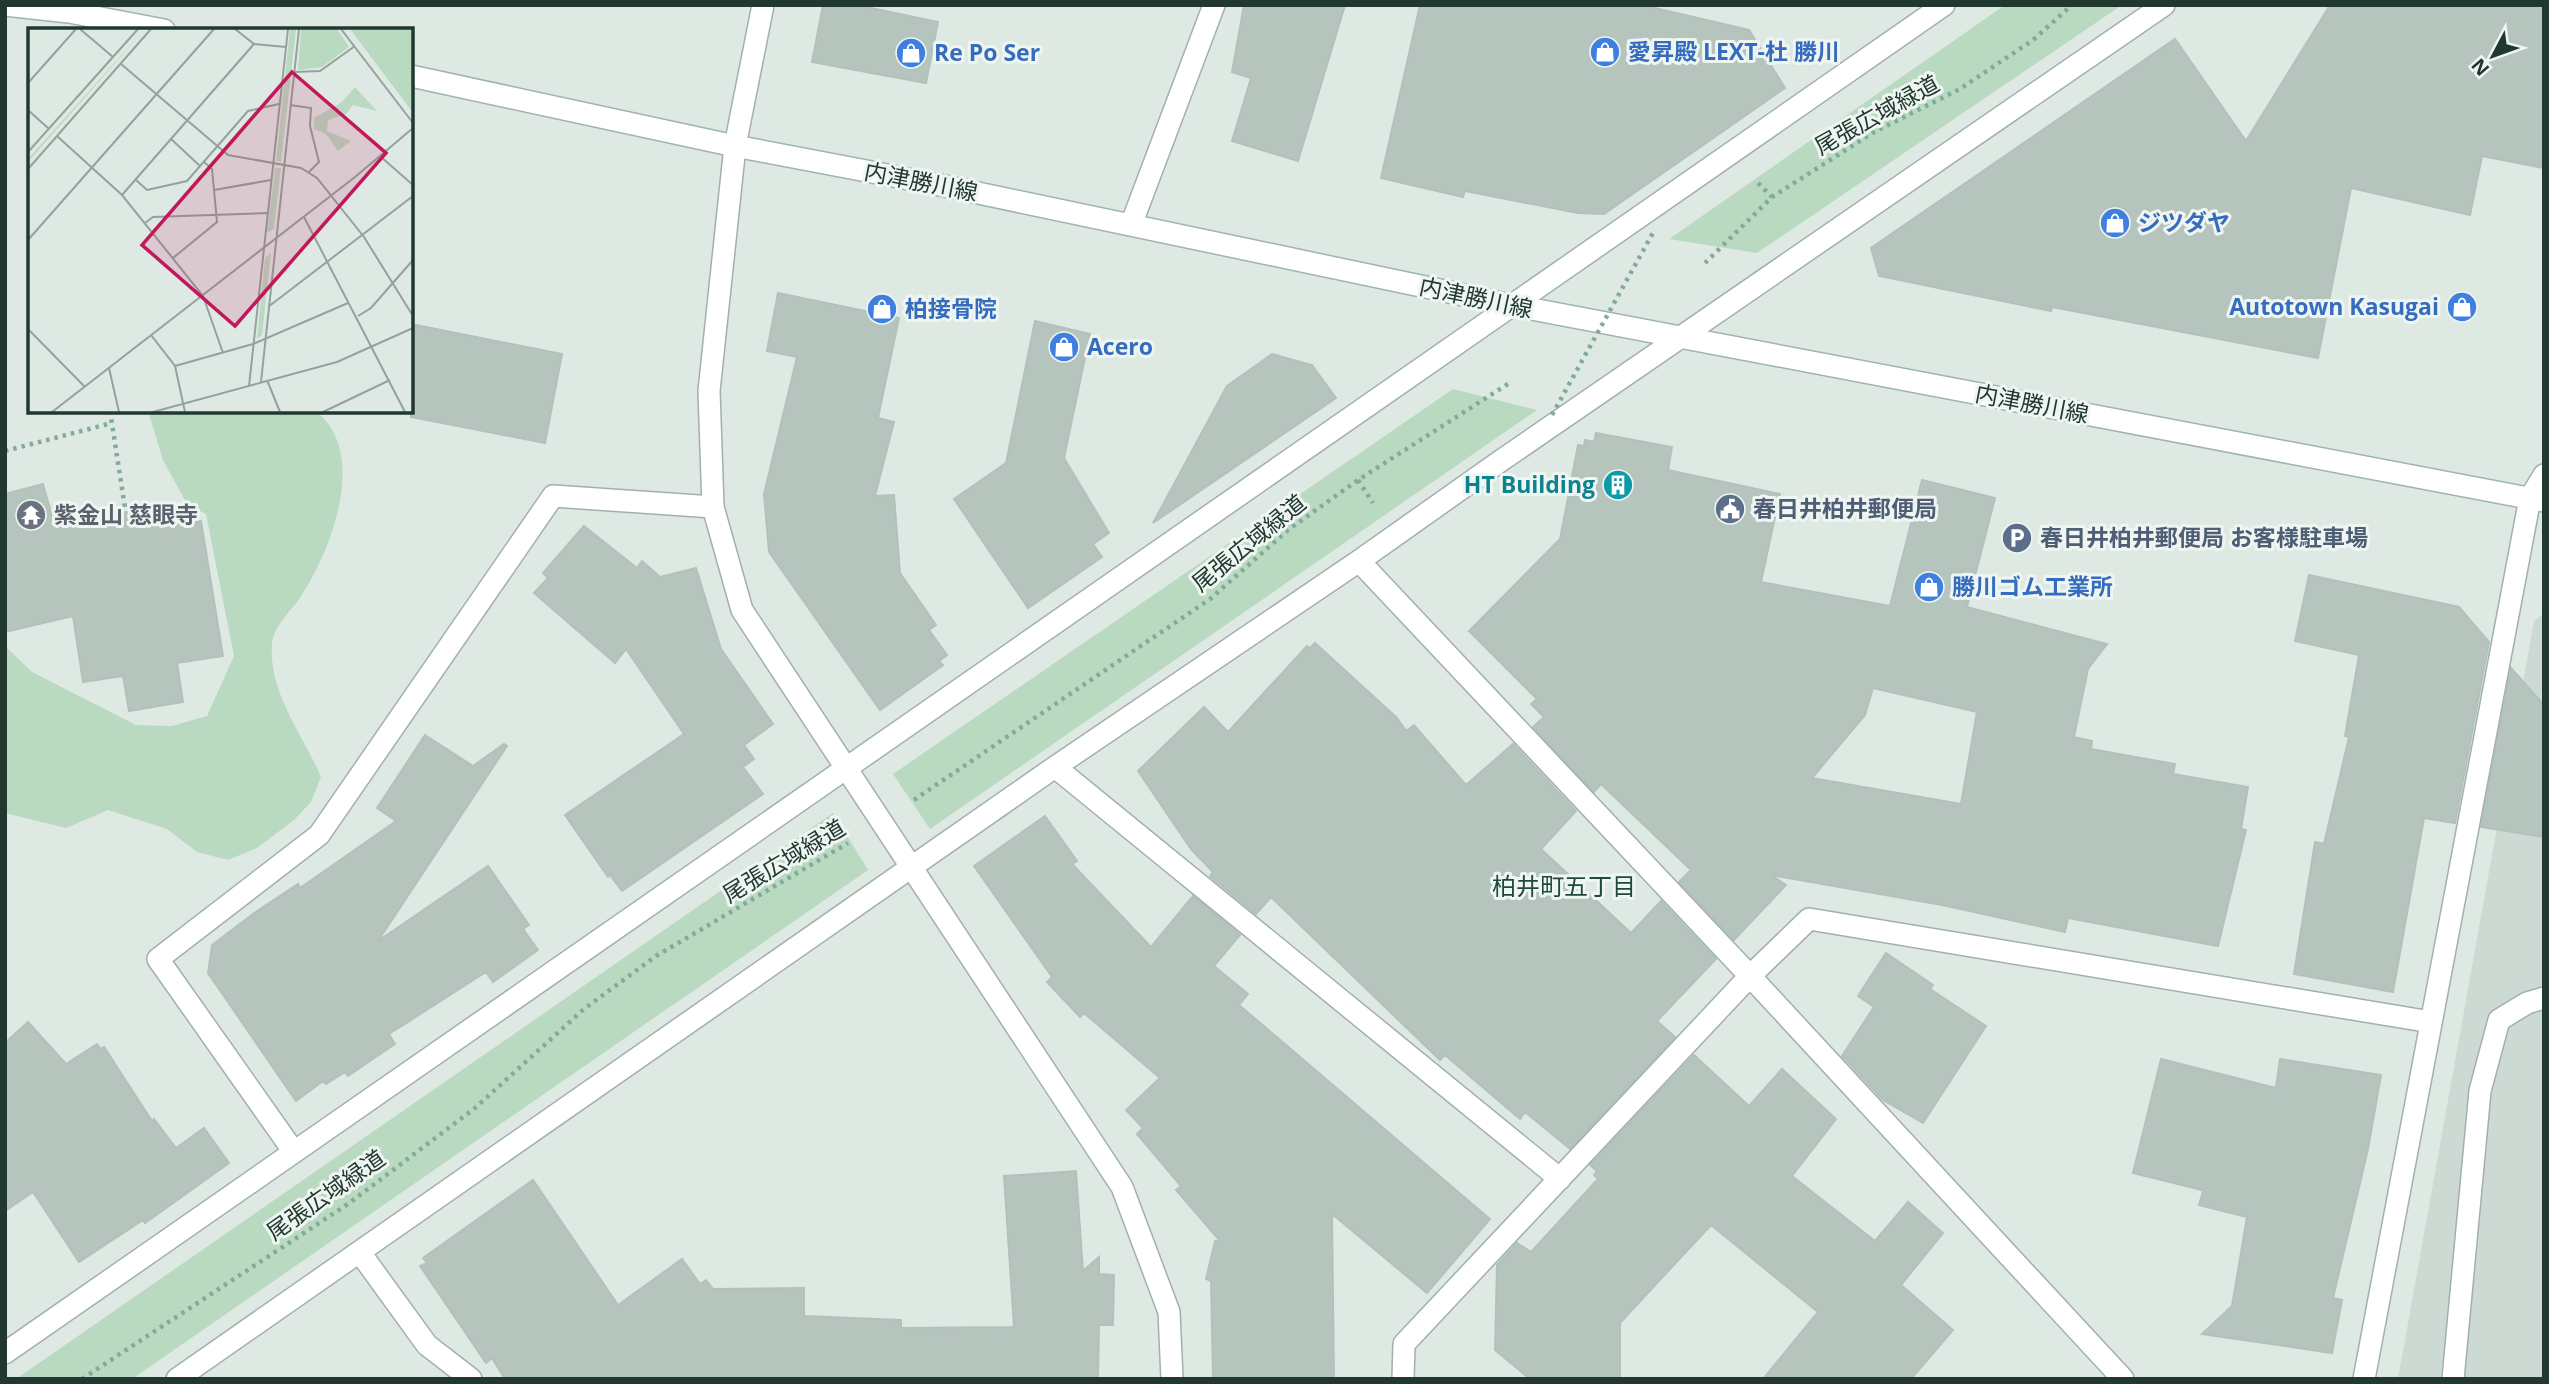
<svg xmlns="http://www.w3.org/2000/svg" width="2549" height="1384" viewBox="0 0 2549 1384" font-family="'Open Sans','Noto Sans JP',sans-serif">
	<style>
		.built { fill: #cdd9d3 }
		.green { fill: #b9d9c0 }
		.building { fill: #b5c4bd; stroke: #b2c2bb; stroke-width: 2; fill-rule: evenodd }
		.lines { fill: none; stroke-linecap: round; stroke-linejoin: round }
		.lane-casing { stroke: #a2b0ab; stroke-width: 24 }
		.street-casing { stroke: #a2b0ab; stroke-width: 24 }
		.secondary-casing { stroke: #9fb4ab; stroke-width: 24 }
		.path { stroke: #81ab9b; stroke-width: 4.5; stroke-dasharray: 3.5 5; stroke-linecap: butt }
		.lane { stroke: #fff; stroke-width: 21 }
		.street { stroke: #fff; stroke-width: 21 }
		.secondary { stroke: #fff; stroke-width: 21 }
		.path-bridge { stroke: #81ab9b; stroke-width: 4.5; stroke-dasharray: 3.5 5; stroke-linecap: butt }
		.labels { text-anchor: middle; stroke-width: 6; stroke-linejoin: round; paint-order: stroke }
		.shop-label { font-size: 23px; font-weight: bold; fill: #366cbe; stroke: #eff6f2; text-anchor: start }
		.street-label { font-size: 23px; fill: #213831; stroke: #eff6f2 }
		.culture-label { font-size: 23px; font-weight: bold; fill: #0d838f; stroke: #eff6f2; text-anchor: end }
		.service-label { font-size: 23px; font-weight: bold; fill: #4e5e75; stroke: #eff6f2; text-anchor: start }
		.worship-label { font-size: 23px; font-weight: bold; fill: #5b616d; stroke: #eff6f2; text-anchor: start }
		.neighbourhood-label { font-size: 24px; fill: #1f493c; stroke: #eff6f2 }
		.inset-road { fill: none; stroke: #93a29c; stroke-width: 2 }
		.view { fill: #c2185b; fill-opacity: 0.15; stroke: #c2185b; stroke-width: 3.5 }
		.inset-edge { fill: none; stroke: #213831; stroke-width: 3.5 }
	</style>
	<rect width="100%" height="100%" fill="#dfe9e4"/>
	<path class="built" d="M2544 613V1379H2398L2534 621Z"/>
	<path class="green" d="M2005 5H2122L1757 253 1669 239Z
		M1453 389 1537 410 930 829 893 774Z
		M148 411H315C369 450 332 548 303 593 294 609 274 624 272 643 268 693 303 734 321 777L311 802 294 820 257 848 228 860 197 852 167 829 108 810 66 828 5 813V646L32 672 136 725 172 726 207 716 234 656 206 514 187 504 163 460Z
		M833 813 868 870 132 1379H16Z"/>
	<path class="building" d="M823 5H857L938 22 926 83 812 62Z
		M1244 5H1345L1298 161 1232 141 1251 78 1232 72Z
		M1420 5H1642L1749 30 1785 88 1604 214 1578 213 1465 191 1463 197 1381 178Z
		M2330 5H2544V168L2482 156 2470 215 2351 188 2318 358 2052 307 2051 311 1879 276 1871 248 2175 39 2246 141Z
		M778 293 899 318 878 418 894 422 875 496 894 495 900 573 936 625 929 630 947 655 939 661 943 665 880 710 769 552 764 494 797 357 767 351Z
		M1035 321 1090 334 1064 458 1109 533 1093 544 1102 557 1028 608 954 499 1006 463Z
		M411 324 562 354 545 443 411 417Z
		M1272 354 1312 365 1336 398 1153 523 1227 386Z
		M1596 433 1672 447 1668 470 1780 494 1761 582 1890 606 1922 480 1995 498 1967 607 2107 644 2088 669 2074 737 2092 741 2091 749 2175 764 2173 774 2248 787 2241 829 2246 830 2218 946 2068 918 2065 932 1942 905 1771 875 1786 885 1734 940 1679 882 1691 870 1601 784 1594 792 1533 727 1544 717 1531 704 1537 699 1469 631 1560 539 1578 445 1584 446 1585 440 1594 442ZM1873 688 1977 712 1961 804 1812 778 1865 715Z
		M43 484 54 523 159 507 162 527 201 521 223 656 177 663 183 702 129 711 123 676 83 682 73 616 5 632V494Z
		M584 526 637 568 642 561 660 577 696 568 721 649 773 724 744 745 754 759 743 767 763 794 622 891 610 875 608 877 565 815 684 734 626 649 615 663 534 593 548 578 543 573Z
		M2309 575 2459 607 2489 642 2455 823 2424 818 2393 992 2294 974 2315 842 2324 844 2349 737 2345 736 2359 655 2295 641Z
		M1315 643 1397 718 1406 731 1414 725 1466 785 1513 744 1576 811 1541 849 1631 933 1661 901 1716 959 1657 1021 1675 1037 1570 1149 1525 1112 1520 1119 1445 1055 1440 1060 1271 897 1256 914 1210 876 1213 872 1191 849 1138 771 1204 707 1228 732 1307 646 1310 648Z
		M2511 668 2544 705V837L2481 827Z
		M425 735 473 766 504 744 507 746 378 941 488 866 529 925 523 929 538 950 493 982 486 972 389 1034 395 1044 348 1076 345 1072 326 1084 323 1081 296 1101 208 973 212 945 257 911 298 884 300 888 396 821 377 808Z
		M1045 816 1077 861 1072 864 1151 947 1193 896 1240 935 1214 966 1248 994 1239 1005 1490 1219 1427 1293 1332 1214 1334 1379H1213L1211 1281 1206 1279 1215 1241H1220L1176 1190 1181 1186 1137 1134 1143 1128 1126 1110 1160 1078 1084 1013 1080 1017 1047 982 1052 977 974 866Z
		M1886 953 1933 985 1930 989 1986 1026 1923 1123 1883 1100 1842 1056 1874 1007 1858 996Z
		M28 1022 66 1064 97 1044 101 1049 104 1047 152 1121 154 1119 176 1148 204 1128 229 1163 145 1223 143 1220 79 1262 33 1192 5 1211V1043Z
		M1694 1055 1749 1106 1782 1069 1836 1119 1792 1176 1875 1241 1908 1202 1943 1233 1901 1285 1953 1330 1911 1379H1763L1818 1312 1711 1225 1620 1323V1379H1530L1495 1350 1497 1265 1517 1243 1531 1252 1598 1179 1594 1175 1597 1171 1590 1165Z
		M2161 1059 2276 1088 2280 1059 2381 1075 2368 1149 2333 1298 2342 1300 2332 1353 2202 1334 2232 1306 2247 1217 2199 1205 2203 1191 2198 1189 2133 1173Z
		M1076 1171 1083 1271 1099 1257V1274L1114 1275 1113 1325H1099L1098 1379H505L492 1358 486 1363 420 1266 427 1263 423 1258 533 1180 618 1305 682 1259 700 1284 706 1280 713 1289 804 1288V1316L901 1320V1328L1014 1327 1004 1176Z"/>
	<g class="lines">
		<g class="lane-casing">
			<path id="lane" d="M2453 1379 2480 1091 2499 1020 2527 1003 2544 998"/>
		</g>
		<g class="street-casing">
			<path id="street" d="M763 5 735 146 709 391 713 507 742 610 1122 1187 1169 1312 1172 1379
				M1131 225 1214 5
				M1359 561 1750 976 2123 1379
				M1055 767 1560 1179
				M294 1152 158 959 319 835 553 496 713 507
				M361 1254 427 1345 471 1379
				M5 1353 1944 5
				M177 1379 1055 767 1359 561 1499 462 2164 5
				M1403 1379 1404 1344 1750 976 1809 919 2431 1022
				M2364 1379 2530 498 2544 475"/>
		</g>
		<g class="secondary-casing">
			<path id="secondary" d="M5 5 69 12 164 30
				M411 76 735 146 940 185 1511 305 2544 501"/>
		</g>
		<path class="path" d="M1859 114 1874 132
			M1758 183 1772 197
			M1705 263 1772 197 1874 132 1960 89 2033 40 2072 5
			M110 411 125 508
			M5 451 112 423
			M1358 480 1373 503
			M914 800 1210 599 1288 530 1358 480 1511 382
			M82 1379 348 1204 475 1108 584 1009 656 956 848 843"/>
		<use href="#lane" class="lane"/>
		<use href="#street" class="street"/>
		<use href="#secondary" class="secondary"/>
		<path class="path-bridge" d="M1552 415 1654 231"/>
	</g>
	<defs>
		<g id="shop-disc" transform="scale(1.575)"><circle r="9.5" fill="#3f7fe0" stroke="#eff6f2"/><path d="M-5-2.5h2.3a2.7 3.5 0 0 1 5.4 0H5L5.5 6h-11ZM-1.5-2.5h3a1.5 2.3 0 0 0-3 0Z" fill="#fff"/></g>
		<g id="building-disc" transform="scale(1.575)"><circle r="9.5" fill="#0f9aa8" stroke="#eff6f2"/><path d="M-4-6H4V6H1V3H-1V6H-4ZM-2.5-4.3h1.7v1.8h-1.7ZM.8-4.3h1.7v1.8H.8ZM-2.5-1h1.7V.8h-1.7ZM.8-1h1.7V.8H.8Z" fill="#fff"/></g>
		<g id="civic-disc" transform="scale(1.575)"><circle r="9.5" fill="#5c6f8a" stroke="#eff6f2"/><path d="M-.6-6.5H3V-4.5H.6V-3L4-1V1h2V6H-6V1h2V-1L-.6-3ZM-1.2 2.5V6h2.4V2.5Z" fill="#fff"/></g>
		<g id="temple-disc" transform="scale(1.575)"><circle r="9.5" fill="#6b7280" stroke="#eff6f2"/><path d="M0-6L5-2H3V0L6.5 2.5H4V6H1.5V3h-3V6H-4V2.5H-6.5L-3 0V-2H-5Z" fill="#fff"/></g>
		<g id="parking-disc" transform="scale(1.575)"><circle r="9.5" fill="#5c6f8a" stroke="#eff6f2"/><path d="M-3.5-5.5H1a3.5 3.5 0 0 1 0 7H-1V5.5H-3.5ZM-1-3.4V-.6H.8a1.4 1.4 0 0 0 0-2.8Z" fill="#fff"/></g>
	</defs>
	<g fill-rule="evenodd">
		<use href="#shop-disc" x="1605" y="52"/>
		<use href="#shop-disc" x="911" y="53"/>
		<use href="#shop-disc" x="2115" y="223"/>
		<use href="#shop-disc" x="2462" y="307"/>
		<use href="#shop-disc" x="882" y="309"/>
		<use href="#shop-disc" x="1064" y="347"/>
		<use href="#building-disc" x="1618" y="485"/>
		<use href="#civic-disc" x="1730" y="509"/>
		<use href="#temple-disc" x="31" y="515"/>
		<use href="#parking-disc" x="2017" y="538"/>
		<use href="#shop-disc" x="1929" y="587"/>
	</g>
	<g class="labels">
		<g class="shop-label">
			<text x="1628" y="60">愛昇殿 LEXT-杜 勝川</text>
			<text x="934" y="61">Re Po Ser</text>
			<text x="2138" y="231">ジツダヤ</text>
			<text x="2439" y="315" text-anchor="end">Autotown Kasugai</text>
			<text x="905" y="317">柏接骨院</text>
			<text x="1087" y="355">Acero</text>
			<text x="1952" y="595">勝川ゴム工業所</text>
		</g>
		<g class="street-label">
			<text transform="translate(1877 115) rotate(-29)" y="8">尾張広域緑道</text>
			<text transform="translate(921 182) rotate(11)" y="8">内津勝川線</text>
			<text transform="translate(1476 298) rotate(12)" y="8">内津勝川線</text>
			<text transform="translate(2032 404) rotate(11)" y="8">内津勝川線</text>
			<text transform="translate(1249 543) rotate(-39)" y="8">尾張広域緑道</text>
			<text transform="translate(784 861) rotate(-31)" y="8">尾張広域緑道</text>
			<text transform="translate(326 1195) rotate(-35)" y="8">尾張広域緑道</text>
		</g>
		<g class="culture-label">
			<text x="1595" y="493">HT Building</text>
		</g>
		<g class="service-label">
			<text x="1753" y="517">春日井柏井郵便局</text>
			<text x="2040" y="546">春日井柏井郵便局 お客様駐車場</text>
		</g>
		<g class="worship-label">
			<text x="54" y="523">紫金山 慈眼寺</text>
		</g>
		<g class="neighbourhood-label">
			<text x="1564" y="895">柏井町五丁目</text>
		</g>
	</g>
	<g transform="translate(28 28)">
		<rect width="385" height="385" fill="#dfe9e4"/>
		<path d="M117 1 90 32 0 134V131ZM262 1H268L253 134 248 133ZM273 1H309L321 19 294 39 270 42ZM322 1H385L383 82ZM327 59 349 83 325 77 318 86 300 92 299 103 323 113 310 123 298 106 286 101V90L314 74ZM247 140H253L246 201 239 205ZM243 225 234 307 229 311 237 230Z" fill="#b9d9c0"/>
		<path class="inset-road" d="M52 1 85 29M207 1 226 16 258 19M313 1 385 95M93 36 200 127 273 140 289 150 336 209 385 288M266 44 292 43 327 18M0 55 48 1M262 77 283 80 282 98 291 134 281 144M0 82 21 101M29 108 94 167 175 268 195 325M143 111 172 138M0 124 110 1M353 129 385 157M0 141 123 1M108 152 119 162 159 153 220 83 251 76M186 162 243 152M94 167 226 16M276 189 377 384M117 195 125 189 239 185M0 212 186 1M145 230 189 194 184 141 176 134M240 279 385 168M330 288 343 280 385 232M0 301 57 359M123 307 147 338 157 384M147 338 225 316 320 275M81 340 91 384M239 352 252 384M233 354 271 1M221 358 260 1M24 384 327 149 385 100M125 384 309 334 385 300M295 384 362 352"/>
		<path class="view" d="M264 44 358 125 207 298 114 217Z"/>
		<rect width="385" height="385" class="inset-edge"/>
	</g>
	<rect width="2549" height="1384" fill="none" stroke="#213831" stroke-width="14"/>
	<g transform="translate(2493 56) rotate(229)" stroke="#eff6f2" stroke-width="5" paint-order="stroke">
	<path d="M0-5L12 26L0 18L-12 26Z" fill="#213831"/>
	<text y="-10" font-size="19" font-weight="bold" text-anchor="middle" fill="#213831">N</text>
	</g>
</svg>
